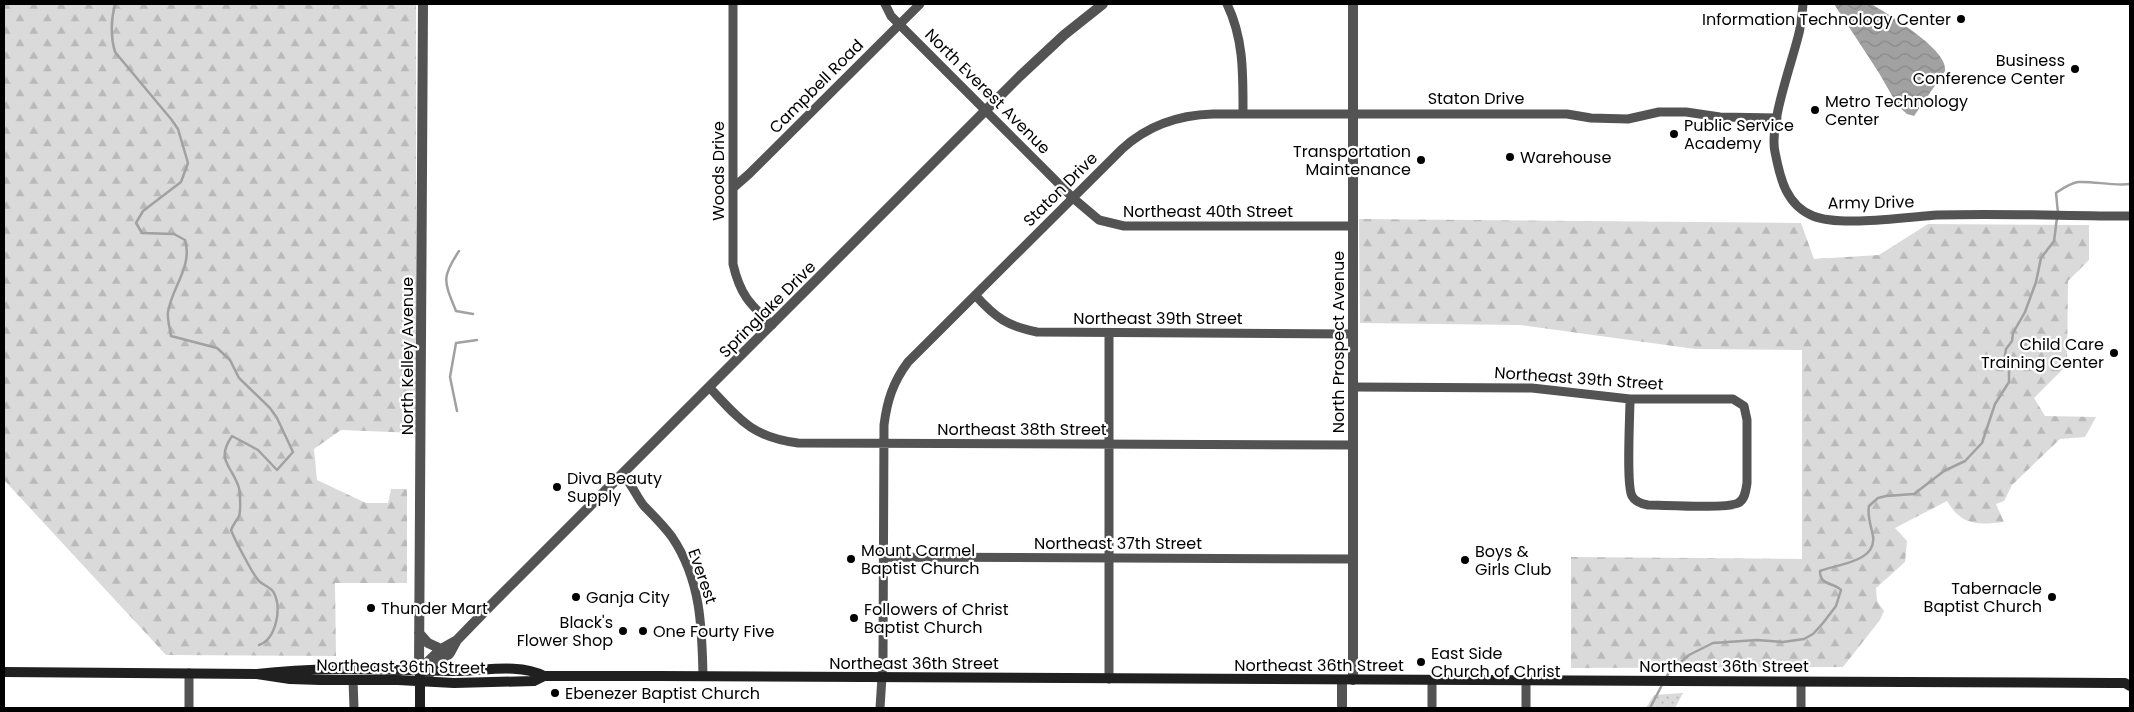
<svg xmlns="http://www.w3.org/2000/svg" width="2134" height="712" viewBox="0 0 2134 712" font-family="Poppins,sans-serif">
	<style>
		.forest { fill: url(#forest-firs) }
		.park { fill: url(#park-dots) }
		.water { fill: url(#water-waves) }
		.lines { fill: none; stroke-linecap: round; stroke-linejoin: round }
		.stream { stroke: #a1a1a1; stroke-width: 2.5 }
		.minor { stroke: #535353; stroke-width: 9 }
		.tertiary { stroke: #535353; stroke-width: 10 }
		.secondary { stroke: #202020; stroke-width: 10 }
		.poi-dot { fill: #000; stroke: #fff; stroke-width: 2 }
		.labels { text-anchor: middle; stroke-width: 4.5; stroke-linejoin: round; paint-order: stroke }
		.poi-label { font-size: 16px; fill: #000; stroke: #fff; text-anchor: start }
		.street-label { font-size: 16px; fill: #000; stroke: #fff }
	</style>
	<defs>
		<pattern id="forest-firs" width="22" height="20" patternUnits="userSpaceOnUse" patternTransform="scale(1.25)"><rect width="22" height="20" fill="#dadada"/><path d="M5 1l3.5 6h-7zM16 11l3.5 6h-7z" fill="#b9b9b9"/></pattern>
		<pattern id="park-dots" width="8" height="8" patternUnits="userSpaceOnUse" patternTransform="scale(1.25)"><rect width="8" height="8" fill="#dadada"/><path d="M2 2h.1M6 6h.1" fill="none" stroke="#b9b9b9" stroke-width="1.8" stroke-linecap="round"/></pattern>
		<pattern id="water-waves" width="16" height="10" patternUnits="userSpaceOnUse" patternTransform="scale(1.25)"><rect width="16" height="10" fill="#a1a1a1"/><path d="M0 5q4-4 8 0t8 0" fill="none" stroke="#898989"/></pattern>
	</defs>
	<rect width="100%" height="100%" fill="#fff"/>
	<path class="forest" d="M4 4H416V433L341 430 314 449 317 480 366 503H388L391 489H407V583H335L336 656 166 655 4 480Z
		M1359 219 1801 223 1814 259 1879 255 1928 224 2089 225V260L2068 281 2067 365 2034 398 2045 416 2096 417 2085 437 2060 439 2012 485 2004 501 1996 504 2004 522C1977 525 1962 526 1947 501L1895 528 1907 541 1905 562 1876 588 1877 601 1884 611 1880 620 1843 667 1571 668V557L1802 559V350L1695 349 1520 325 1360 323Z"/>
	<path class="park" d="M1683 693 1675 708H1646L1654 695Z"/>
	<path class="water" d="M1834 4C1842 4 1867 1 1873 5 1889 15 1949 50 1945 71L1914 116 1907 114 1898 106 1879 73Z"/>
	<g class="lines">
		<path class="stream" d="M115 4C111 20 110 35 115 52L171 119 178 129 188 163 181 182 143 211 136 223 142 233 174 234 185 240C193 266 172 287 168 312 167 319 170 328 171 336L217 348 230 360 239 378 270 408 277 418 293 452 277 470 258 450 232 436C215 461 232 465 239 488 240 492 241 511 239 516 237 520 233 525 231 530 234 538 253 575 259 581 264 586 271 587 274 593 282 609 276 639 259 645
			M2058 213 2056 193C2062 189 2070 183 2078 182 2094 181 2112 186 2130 184
			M459 251C441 278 444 281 456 311L473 314
			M457 411 450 377 456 343 477 340
			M1666 678 1669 672 1689 655 1713 643 1757 640 1783 642 1804 639 1813 634 1823 623 1836 606 1841 590C1833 582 1820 586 1820 571 1838 564 1877 562 1873 536 1871 525 1867 517 1869 506L1878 498 1886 496 1914 494 1944 471 1965 461 1982 443 1995 404 2009 382V370L2004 361 2006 349 2012 341 2013 333 2025 312 2036 282 2041 258 2054 241 2057 218
			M1650 708 1663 683"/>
		<path class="minor" d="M733 4V264C740 295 750 304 772 325
			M885 4 891 16 1073 198 1099 220 1124 226H1353
			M1227 4C1244 39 1243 75 1243 114
			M1803 4C1802 15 1801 27 1798 37 1791 65 1769 125 1775 152 1780 178 1786 205 1813 216 1840 227 1907 217 1937 215 2001 213 2066 216 2130 216
			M733 188 749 174 920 4
			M975 295C996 318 1007 326 1037 332L1353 334
			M1353 387 1532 388 1630 399H1733L1744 406 1747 420V483C1746 490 1745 500 1738 503 1728 509 1664 505 1648 505 1642 504 1635 502 1632 496 1626 485 1630 416 1630 399
			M710 388C740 420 752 437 798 443L1353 445
			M623 475C632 484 636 496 644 506 654 516 664 526 672 537 701 580 702 627 703 676
			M883 557 1353 559
			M189 673V708
			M1109 679V333
			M353 680 354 708
			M880 708 883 661 884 425C887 401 893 382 908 362L1122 149C1148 125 1178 115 1213 114H1567L1591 118 1628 119 1659 112H1686L1720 117 1777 118
			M1432 708V680
			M1526 708V680
			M1801 708V682"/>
		<path class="tertiary" d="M1353 4V680
			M419 633 428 643 441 649
			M419 670 423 4
			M419 670 441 649 457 640
			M420 683 450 653 457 640 491 605 1020 76 1064 35 1103 4
			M1342 708V680"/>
		<path class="secondary" d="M4 672 257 674C324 666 390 670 457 671 484 671 519 663 544 676
			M257 674 290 679 320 680H398L454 683 534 681 544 676H658L2112 683H2125L2130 686
			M420 676V708"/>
	</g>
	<g class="poi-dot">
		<circle cx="1961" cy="19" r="5"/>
		<circle cx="2075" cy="69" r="5"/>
		<circle cx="1815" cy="110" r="5"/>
		<circle cx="1674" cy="134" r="5"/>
		<circle cx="1510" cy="157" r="5"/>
		<circle cx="1421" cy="160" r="5"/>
		<circle cx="2114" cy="353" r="5"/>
		<circle cx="557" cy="487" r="5"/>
		<circle cx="851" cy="559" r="5"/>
		<circle cx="1465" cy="560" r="5"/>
		<circle cx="576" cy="597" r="5"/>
		<circle cx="2052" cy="597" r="5"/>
		<circle cx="371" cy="608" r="5"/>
		<circle cx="854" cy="618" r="5"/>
		<circle cx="623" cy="631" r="5"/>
		<circle cx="643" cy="631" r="5"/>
		<circle cx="1421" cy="662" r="5"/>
		<circle cx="555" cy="693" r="5"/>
	</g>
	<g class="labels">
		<g class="poi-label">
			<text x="1951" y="25" text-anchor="end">Information Technology Center</text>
			<text x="2065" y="66" text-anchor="end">Business<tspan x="2065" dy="18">Conference Center</tspan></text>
			<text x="1825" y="107">Metro Technology<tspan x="1825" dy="18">Center</tspan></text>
			<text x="1684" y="131">Public Service<tspan x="1684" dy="18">Academy</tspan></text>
			<text x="1411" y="157" text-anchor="end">Transportation<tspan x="1411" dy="18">Maintenance</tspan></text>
			<text x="1520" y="163">Warehouse</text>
			<text x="2104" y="350" text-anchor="end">Child Care<tspan x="2104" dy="18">Training Center</tspan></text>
			<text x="567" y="484">Diva Beauty<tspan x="567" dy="18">Supply</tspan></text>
			<text x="861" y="556">Mount Carmel<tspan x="861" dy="18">Baptist Church</tspan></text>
			<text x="1475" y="557">Boys &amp;<tspan x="1475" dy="18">Girls Club</tspan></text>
			<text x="2042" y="594" text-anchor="end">Tabernacle<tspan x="2042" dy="18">Baptist Church</tspan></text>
			<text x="586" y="603">Ganja City</text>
			<text x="381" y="614">Thunder Mart</text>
			<text x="864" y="615">Followers of Christ<tspan x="864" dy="18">Baptist Church</tspan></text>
			<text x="613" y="628" text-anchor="end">Black's<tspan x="613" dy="18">Flower Shop</tspan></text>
			<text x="653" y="637">One Fourty Five</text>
			<text x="1431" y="659">East Side<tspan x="1431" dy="18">Church of Christ</tspan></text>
			<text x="565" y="699">Ebenezer Baptist Church</text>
		</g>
		<g class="street-label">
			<text transform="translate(816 86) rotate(-45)" y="6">Campbell Road</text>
			<text transform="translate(988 91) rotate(45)" y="6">North Everest Avenue</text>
			<text x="1476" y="104">Staton Drive</text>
			<text transform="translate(718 171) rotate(-90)" y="6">Woods Drive</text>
			<text transform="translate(1060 189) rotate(-45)" y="6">Staton Drive</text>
			<text transform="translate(1871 202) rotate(-1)" y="6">Army Drive</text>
			<text x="1208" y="217">Northeast 40th Street</text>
			<text transform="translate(767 309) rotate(-45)" y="6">Springlake Drive</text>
			<text x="1158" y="324">Northeast 39th Street</text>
			<text transform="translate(1338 342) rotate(-90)" y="6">North Prospect Avenue</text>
			<text transform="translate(407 356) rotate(-90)" y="6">North Kelley Avenue</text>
			<text transform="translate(1579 378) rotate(4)" y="6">Northeast 39th Street</text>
			<text x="1022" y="435">Northeast 38th Street</text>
			<text x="1118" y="549">Northeast 37th Street</text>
			<text transform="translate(703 576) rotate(71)" y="6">Everest</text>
			<text x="914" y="669">Northeast 36th Street</text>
			<text x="1319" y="671">Northeast 36th Street</text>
			<text transform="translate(401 666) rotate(1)" y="6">Northeast 36th Street</text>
			<text x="1724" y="672">Northeast 36th Street</text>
		</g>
	</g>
	<rect width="2134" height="712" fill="none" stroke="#000000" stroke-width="10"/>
</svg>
